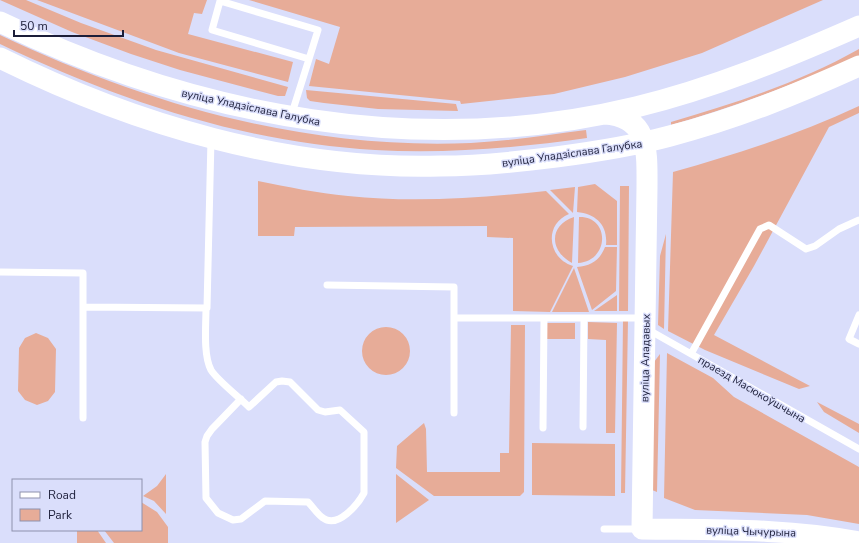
<svg xmlns="http://www.w3.org/2000/svg" width="859" height="543" viewBox="0 0 859 543" font-family="'Nunito Sans',sans-serif">
	<style>
		.green { fill: #e7ac98 }
		.lines { fill: none; stroke-linecap: round; stroke-linejoin: round }
		.service { stroke: #fff; stroke-width: 7 }
		.secondary { stroke: #fff; stroke-width: 21 }
		.labels { text-anchor: middle; stroke-width: 3; stroke-linejoin: round; paint-order: stroke }
		.street-label { font-size: 11px; fill: #1c1e39; stroke: #dadefb }
	</style>
	<rect width="100%" height="100%" fill="#dadefb"/>
	<path class="green" d="M0 0H26L81 23 156 50 288 87 285 96H278L180 70 131 54 72 32Z
		M37 0H207L202 14 194 13 188 34 293 62 288 82 179 53Z
		M249 0H823L702 53 625 77 554 94 461 104 460 101 309 86 316 59 329 64 340 27Z
		M0 35C148 105 306 150 471 143 510 141 548 135 586 130L587 138C516 148 446 154 375 150 245 143 117 100 0 44Z
		M859 49V56C796 84 737 106 671 125V122C735 103 801 82 859 49Z
		M306 90 456 104 458 111 378 109 324 103 310 101 307 98Z
		M859 106V113L829 127 754 266 714 335 810 386 799 389 705 350 668 331 673 172C737 154 799 134 859 106Z
		M258 181C288 187 317 193 348 196 414 203 480 198 546 191L569 214C544 224 547 258 573 266L550 312 513 311V238L487 237V226L295 227 294 236H258Z
		M595 184 617 201V245H606C608 225 596 214 577 212L578 187Z
		M620 186H629L628 311H619Z
		M575 187 573 213 550 190Z
		M574 217 572 263C550 251 548 226 574 217Z
		M579 217C610 216 610 261 578 263Z
		M666 234 664 329 658 325 660 256Z
		M605 247H617L616 291 592 310 577 267C591 266 600 260 605 247Z
		M574 268 589 312H552Z
		M617 295V311H594Z
		M623 320H628L625 493H621Z
		M588 322 617 323 615 433H606V340L588 339Z
		M547 323H575V339H547Z
		M511 325H525L524 492 520 496H434L396 468 397 446 424 423 426 429 427 472H500V453H509Z
		M362 351a24 24 0 1 1 48 0a24 24 0 1 1-48 0Z
		M36 333 48 338 56 349 55 392 48 401 37 405 25 400 18 391 19 348 25 338Z
		M667 353 713 378 734 397 859 467V524L807 515 695 510 664 498Z
		M660 354 657 492 652 490 654 362Z
		M817 402 859 424V433L824 412Z
		M532 443 615 444V496L532 495Z
		M166 474V514L154 501 143 496 157 486Z
		M396 474 429 500 396 523Z
		M141 502 157 512 168 527V543H114L104 530H141Z
		M77 530H97L106 543H77Z"/>
	<g class="lines">
		<path class="service" d="M220 1 318 30 309 59 212 30Z
			M292 113 309 59
			M0 272 83 273V418
			M327 285 454 287V318H643
			M84 307 207 308 211 139
			M206 308C206 325 203 355 211 370 217 380 239 397 249 407L276 382 282 381 290 382 318 410 325 412 340 410 364 432V493C358 504 338 529 323 518 317 514 313 507 308 502L265 501 241 519 233 520 218 513 206 498 205 442 207 436 212 429 241 399
			M859 315 849 339 859 344
			M647 329 859 449
			M691 354 760 229 769 225 806 249 815 246 839 229 859 220
			M454 413V318
			M583 427 584 319
			M543 428 544 318
			M604 529H640"/>
		<path class="secondary" d="M0 22C197 117 421 159 636 107 714 88 786 58 859 26
			M0 58C135 125 288 170 440 166 479 166 517 162 556 157 594 152 633 146 670 136 736 119 797 94 859 66
			M605 114C650 117 647 153 647 187L642 529C715 530 787 528 859 542"/>
	</g>
	<g class="labels">
		<g class="street-label">
			<text transform="translate(251 107) rotate(12)" y="4">вуліца Уладзіслава Галубка</text>
			<text transform="translate(572 153) rotate(-8)" y="4">вуліца Уладзіслава Галубка</text>
			<text transform="translate(645 358) rotate(-89)" y="4">вуліца Аладавых</text>
			<text transform="translate(752 389) rotate(30)" y="4">праезд Масюкоўшчына</text>
			<text transform="translate(751 531) rotate(2)" y="4">вуліца Чычурына</text>
		</g>
	</g>
	<rect x="12" y="479" width="130" height="52" fill="#dadefb" stroke="#8e91ad"/>
	<rect x="20" y="492" width="20" height="6" fill="#ffffff" stroke="#8e91ad"/>
	<text x="48" y="499" font-size="12" fill="#1c1e39">Road</text>
	<rect x="20" y="509" width="20" height="12" fill="#e7ac98" stroke="#8e91ad"/>
	<text x="48" y="519" font-size="12" fill="#1c1e39">Park</text>
	<path d="M14 30v6h109v-6" fill="none" stroke="#1c1e39" stroke-width="2"/>
	<text x="20" y="30" font-size="12" fill="#1c1e39" stroke="#dadefb" stroke-width="3" paint-order="stroke">50 m</text>
</svg>
